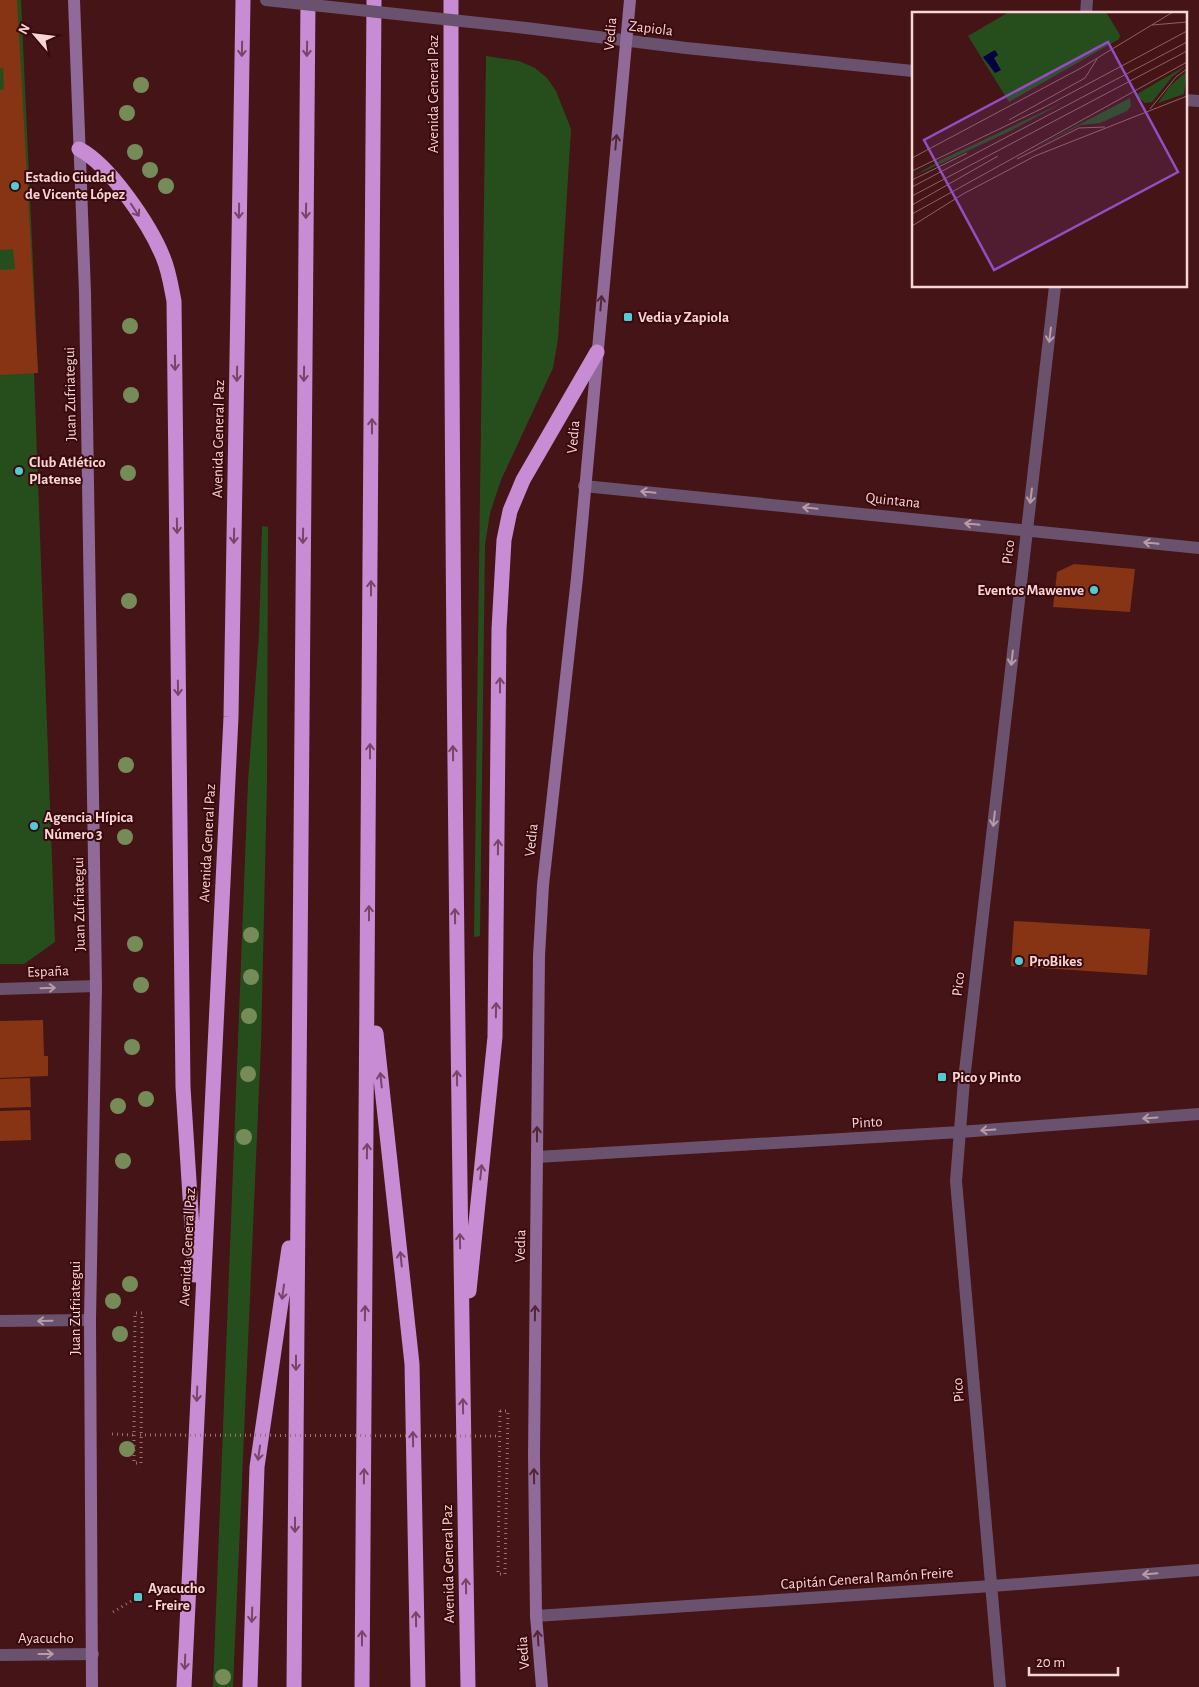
<svg xmlns="http://www.w3.org/2000/svg" width="1199" height="1687" viewBox="0 0 1199 1687" font-family="'Alegreya Sans',sans-serif">
	<style>
		.green { fill: #264e1d }
		.building { fill: #863413 }
		.lines { fill: none; stroke-linecap: round; stroke-linejoin: round }
		.path { stroke: #9b7273; stroke-width: 3; stroke-dasharray: 1 4; stroke-linecap: butt }
		.street { stroke: #6a526f; stroke-width: 12 }
		.secondary { stroke: #906a98; stroke-width: 12 }
		.highway { stroke: #c78cd4; stroke-width: 15 }
		.path-bridge { stroke: #9b7273; stroke-width: 3; stroke-dasharray: 1 4; stroke-linecap: butt }
		.street-bridge { stroke: #6a526f; stroke-width: 12 }
		.tree { fill: #768c58 }
		.oneway { stroke: #794467 }
		.oneway2 { stroke: #532637 }
		.oneway3 { stroke: #b89ba7 }
		.poi-dot { fill: #51ccd3; stroke: #39090e; stroke-width: 2 }
		.labels { text-anchor: middle; stroke-width: 4; stroke-linejoin: round; paint-order: stroke }
		.street-label { font-size: 15px; fill: #f7d6d5; stroke: #39090e }
		.poi-label { font-size: 15px; font-weight: bold; fill: #f7d6d5; stroke: #39090e; text-anchor: start }
		.inset-road { fill: none; stroke: #8c6263; stroke-width: 1 }
		.view { fill: #944ec3; fill-opacity: 0.15; stroke: #944ec3; stroke-width: 2.5 }
		.inset-edge { fill: none; stroke: #f7d6d5; stroke-width: 2.5 }
	</style>
	<rect width="100%" height="100%" fill="#451417"/>
	<path class="green" d="M0 0H21L38 373H34L55 942 24 964H0Z
		M486 56 519 61 535 68 547 78 556 91 571 129 558 339 553 368 501 480 490 513 485 545 480 936 474 937Z
		M262 526 268 527 267 783 261 1044 233 1687H213L248 782 259 635Z"/>
	<path class="building" d="M0 0H17L38 373 0 375V270L15 269 13 249 0 250V90L4 89 3 68H0Z
		M1074 564 1135 569 1130 612 1053 607 1057 572Z
		M1014 921 1150 929 1147 975 1011 966Z
		M43 1020 44 1056H48V1076L0 1078V1021Z
		M30 1078 31 1107 0 1108V1079Z
		M30 1110 31 1140 0 1141V1111Z"/>
	<g class="lines">
		<path class="path" d="M500 1411H508L505 1574H498Z
			M112 1434 134 1435 135 1313H142L141 1463H134V1435
			M113 1612 138 1597"/>
		<path class="street" d="M1086 14 1087 0
			M526 28 686 48 913 71
			M1185 100 1199 101
			M584 486 1199 548
			M0 989 96 986
			M537 1157 960 1132 1199 1114
			M0 1321 90 1320
			M536 1616 992 1586 1199 1570
			M0 1655 93 1654
			M1000 1687 956 1181 964 1080 1055 286"/>
		<path class="secondary" d="M74 0 85 293 96 986 90 1320 92 1687
			M542 1687 536 1616 534 1454 539 956 543 885 577 578 630 0"/>
		<path class="highway" d="M451 0C451 562 458 1125 468 1687
			M79 149C110 165 150 225 163 257 169 271 171 286 174 301L183 1087 195 1275
			M376 1033 412 1364 418 1687
			M469 1291 495 1037 499 629 504 540 510 511 523 480 597 352
			M184 1687 231 717 243 0
			M250 1687 257 1467 289 1248
			M294 1687 308 0
			M362 1687 374 0"/>
		<path class="path-bridge" d="M140 1435 500 1436"/>
		<path class="street-bridge" d="M266 0 526 28"/>
	</g>
	<g class="tree">
		<circle cx="141" cy="85" r="8"/>
		<circle cx="127" cy="113" r="8"/>
		<circle cx="135" cy="152" r="8"/>
		<circle cx="150" cy="170" r="8"/>
		<circle cx="166" cy="186" r="8"/>
		<circle cx="130" cy="326" r="8"/>
		<circle cx="131" cy="395" r="8"/>
		<circle cx="128" cy="473" r="8"/>
		<circle cx="129" cy="601" r="8"/>
		<circle cx="126" cy="765" r="8"/>
		<circle cx="125" cy="837" r="8"/>
		<circle cx="251" cy="935" r="8"/>
		<circle cx="135" cy="944" r="8"/>
		<circle cx="251" cy="977" r="8"/>
		<circle cx="141" cy="985" r="8"/>
		<circle cx="249" cy="1016" r="8"/>
		<circle cx="132" cy="1047" r="8"/>
		<circle cx="248" cy="1074" r="8"/>
		<circle cx="146" cy="1099" r="8"/>
		<circle cx="118" cy="1106" r="8"/>
		<circle cx="244" cy="1137" r="8"/>
		<circle cx="123" cy="1161" r="8"/>
		<circle cx="130" cy="1284" r="8"/>
		<circle cx="113" cy="1301" r="8"/>
		<circle cx="120" cy="1334" r="8"/>
		<circle cx="127" cy="1449" r="8"/>
		<circle cx="223" cy="1677" r="8"/>
	</g>
	<defs><path id="oneway-shaft" d="M-6 0H5M1.5-3L5.5 0L1.5 3" fill="none" stroke-width="1.6" stroke-linecap="round" stroke-linejoin="round" transform="scale(1.25)"/></defs>
	<g class="oneway">
		<use href="#oneway-shaft" transform="translate(242 49) rotate(91)"/>
		<use href="#oneway-shaft" transform="translate(307 49) rotate(91)"/>
		<use href="#oneway-shaft" transform="translate(135 210) rotate(57)"/>
		<use href="#oneway-shaft" transform="translate(239 211) rotate(91)"/>
		<use href="#oneway-shaft" transform="translate(306 211) rotate(91)"/>
		<use href="#oneway-shaft" transform="translate(175 363) rotate(89)"/>
		<use href="#oneway-shaft" transform="translate(237 374) rotate(91)"/>
		<use href="#oneway-shaft" transform="translate(304 374) rotate(91)"/>
		<use href="#oneway-shaft" transform="translate(372 426) rotate(-90)"/>
		<use href="#oneway-shaft" transform="translate(177 526) rotate(89)"/>
		<use href="#oneway-shaft" transform="translate(234 536) rotate(91)"/>
		<use href="#oneway-shaft" transform="translate(303 536) rotate(91)"/>
		<use href="#oneway-shaft" transform="translate(371 588) rotate(-90)"/>
		<use href="#oneway-shaft" transform="translate(500 685) rotate(-90)"/>
		<use href="#oneway-shaft" transform="translate(178 688) rotate(89)"/>
		<use href="#oneway-shaft" transform="translate(370 751) rotate(-90)"/>
		<use href="#oneway-shaft" transform="translate(453 753) rotate(-91)"/>
		<use href="#oneway-shaft" transform="translate(498 847) rotate(-89)"/>
		<use href="#oneway-shaft" transform="translate(369 913) rotate(-90)"/>
		<use href="#oneway-shaft" transform="translate(455 916) rotate(-91)"/>
		<use href="#oneway-shaft" transform="translate(496 1010) rotate(-89)"/>
		<use href="#oneway-shaft" transform="translate(457 1078) rotate(-91)"/>
		<use href="#oneway-shaft" transform="translate(381 1080) rotate(-96)"/>
		<use href="#oneway-shaft" transform="translate(367 1151) rotate(-89)"/>
		<use href="#oneway-shaft" transform="translate(481 1172) rotate(-84)"/>
		<use href="#oneway-shaft" transform="translate(460 1241) rotate(-91)"/>
		<use href="#oneway-shaft" transform="translate(401 1259) rotate(-96)"/>
		<use href="#oneway-shaft" transform="translate(283 1292) rotate(98)"/>
		<use href="#oneway-shaft" transform="translate(365 1313) rotate(-89)"/>
		<use href="#oneway-shaft" transform="translate(296 1363) rotate(90)"/>
		<use href="#oneway-shaft" transform="translate(197 1394) rotate(92)"/>
		<use href="#oneway-shaft" transform="translate(463 1406) rotate(-91)"/>
		<use href="#oneway-shaft" transform="translate(413 1439) rotate(-91)"/>
		<use href="#oneway-shaft" transform="translate(259 1453) rotate(98)"/>
		<use href="#oneway-shaft" transform="translate(364 1476) rotate(-89)"/>
		<use href="#oneway-shaft" transform="translate(295 1525) rotate(90)"/>
		<use href="#oneway-shaft" transform="translate(466 1586) rotate(-91)"/>
		<use href="#oneway-shaft" transform="translate(252 1615) rotate(92)"/>
		<use href="#oneway-shaft" transform="translate(416 1619) rotate(-91)"/>
		<use href="#oneway-shaft" transform="translate(362 1638) rotate(-90)"/>
		<use href="#oneway-shaft" transform="translate(185 1662) rotate(92)"/>
	</g>
	<g class="oneway2">
		<use href="#oneway-shaft" transform="translate(616 142) rotate(-85)"/>
		<use href="#oneway-shaft" transform="translate(601 303) rotate(-85)"/>
		<use href="#oneway-shaft" transform="translate(537 1134) rotate(-90)"/>
		<use href="#oneway-shaft" transform="translate(535 1313) rotate(-89)"/>
		<use href="#oneway-shaft" transform="translate(534 1476) rotate(-91)"/>
		<use href="#oneway-shaft" transform="translate(538 1638) rotate(-94)"/>
	</g>
	<g class="oneway3">
		<use href="#oneway-shaft" transform="translate(1050 335) rotate(97)"/>
		<use href="#oneway-shaft" transform="translate(648 492) rotate(-174)"/>
		<use href="#oneway-shaft" transform="translate(1031 496) rotate(97)"/>
		<use href="#oneway-shaft" transform="translate(810 508) rotate(-174)"/>
		<use href="#oneway-shaft" transform="translate(972 524) rotate(-174)"/>
		<use href="#oneway-shaft" transform="translate(1151 543) rotate(-174)"/>
		<use href="#oneway-shaft" transform="translate(1012 658) rotate(97)"/>
		<use href="#oneway-shaft" transform="translate(994 819) rotate(97)"/>
		<use href="#oneway-shaft" transform="translate(48 988) rotate(-2)"/>
		<use href="#oneway-shaft" transform="translate(1150 1118) rotate(176)"/>
		<use href="#oneway-shaft" transform="translate(988 1130) rotate(176)"/>
		<use href="#oneway-shaft" transform="translate(45 1321) rotate(179)"/>
		<use href="#oneway-shaft" transform="translate(1150 1574) rotate(175)"/>
		<use href="#oneway-shaft" transform="translate(46 1654)"/>
	</g>
	<g class="poi-dot">
		<circle cx="15" cy="186" r="5"/>
		<rect x="623" y="312" width="10" height="10" rx="2.5"/>
		<circle cx="19" cy="471" r="5"/>
		<circle cx="1094" cy="590" r="5"/>
		<circle cx="34" cy="826" r="5"/>
		<circle cx="1019" cy="961" r="5"/>
		<rect x="937" y="1072" width="10" height="10" rx="2.5"/>
		<rect x="133" y="1592" width="10" height="10" rx="2.5"/>
	</g>
	<g class="labels">
		<g class="street-label">
			<text transform="translate(651 28) rotate(7)" y="5">Zapiola</text>
			<text transform="translate(610 34) rotate(-85)" y="5">Vedia</text>
			<text transform="translate(433 94) rotate(-90)" y="5">Avenida General Paz</text>
			<text transform="translate(70 394) rotate(-91)" y="5">Juan Zufriategui</text>
			<text transform="translate(573 437) rotate(-85)" y="5">Vedia</text>
			<text transform="translate(218 439) rotate(-89)" y="5">Avenida General Paz</text>
			<text transform="translate(893 500) rotate(6)" y="5">Quintana</text>
			<text transform="translate(1008 552) rotate(-83)" y="5">Pico</text>
			<text transform="translate(531 840) rotate(-84)" y="5">Vedia</text>
			<text transform="translate(207 843) rotate(-87)" y="5">Avenida General Paz</text>
			<text transform="translate(79 904) rotate(-91)" y="5">Juan Zufriategui</text>
			<text transform="translate(48 971) rotate(-2)" y="5">España</text>
			<text transform="translate(958 984) rotate(-83)" y="5">Pico</text>
			<text transform="translate(867 1122) rotate(-3)" y="5">Pinto</text>
			<text transform="translate(520 1246) rotate(-89)" y="5">Vedia</text>
			<text transform="translate(187 1247) rotate(-87)" y="5">Avenida General Paz</text>
			<text transform="translate(75 1308) rotate(-90)" y="5">Juan Zufriategui</text>
			<text transform="translate(958 1390) rotate(-95)" y="5">Pico</text>
			<text transform="translate(448 1564) rotate(-91)" y="5">Avenida General Paz</text>
			<text transform="translate(867 1578) rotate(-4)" y="5">Capitán General Ramón Freire</text>
			<text x="46" y="1643">Ayacucho</text>
			<text transform="translate(523 1653) rotate(-94)" y="5">Vedia</text>
		</g>
		<g class="poi-label">
			<text x="25" y="182">Estadio Ciudad<tspan x="25" dy="17">de Vicente López</tspan></text>
			<text x="638" y="322">Vedia y Zapiola</text>
			<text x="29" y="467">Club Atlético<tspan x="29" dy="17">Platense</tspan></text>
			<text x="1084" y="595" text-anchor="end">Eventos Mawenve</text>
			<text x="44" y="822">Agencia Hípica<tspan x="44" dy="17">Número 3</tspan></text>
			<text x="1029" y="966">ProBikes</text>
			<text x="952" y="1082">Pico y Pinto</text>
			<text x="148" y="1593">Ayacucho<tspan x="148" dy="17">- Freire</tspan></text>
		</g>
	</g>
	<g transform="translate(912 12)">
		<rect width="275" height="275" fill="#451417"/>
		<path d="M97 0H194L208 23 207 27 97 90 56 24ZM275 53 260 65 240 90 233 91 227 86 225 82ZM275 59 272 82 246 91 258 74ZM218 86 219 94 215 99 188 111 169 113 122 136ZM154 89 98 119 0 165 29 148Z" fill="#264e1d"/>
		<path d="M83 38 86 43 82 46 89 58 83 61 71 45Z" fill="#000142"/>
		<path class="inset-road" d="M240 13 275 10M238 97 264 65 275 57M97 108 173 66 185 47M0 146 169 56 261 0M105 147 167 116 193 115M0 159 131 96 275 19M0 168 55 141M0 175 275 30M0 184 275 39M0 193 86 144M0 202 275 50M0 214 51 182 123 144 275 84"/>
		<path class="view" d="M196 30 266 160 82 258 12 128Z"/>
		<rect width="275" height="275" class="inset-edge"/>
	</g>
	<g transform="translate(35 35) rotate(298)" stroke="#39090e" stroke-width="4" paint-order="stroke">
	<path d="M0-4L9 19L0 12L-9 19Z" fill="#f7d6d5"/>
	<text y="-8" font-size="14" font-weight="bold" text-anchor="middle" fill="#f7d6d5">N</text>
	</g>
	<path d="M1029 1667v8h89v-8" fill="none" stroke="#f7d6d5" stroke-width="2.5"/>
	<text x="1036" y="1667" font-size="15" fill="#f7d6d5" stroke="#39090e" stroke-width="4" paint-order="stroke">20 m</text>
</svg>
